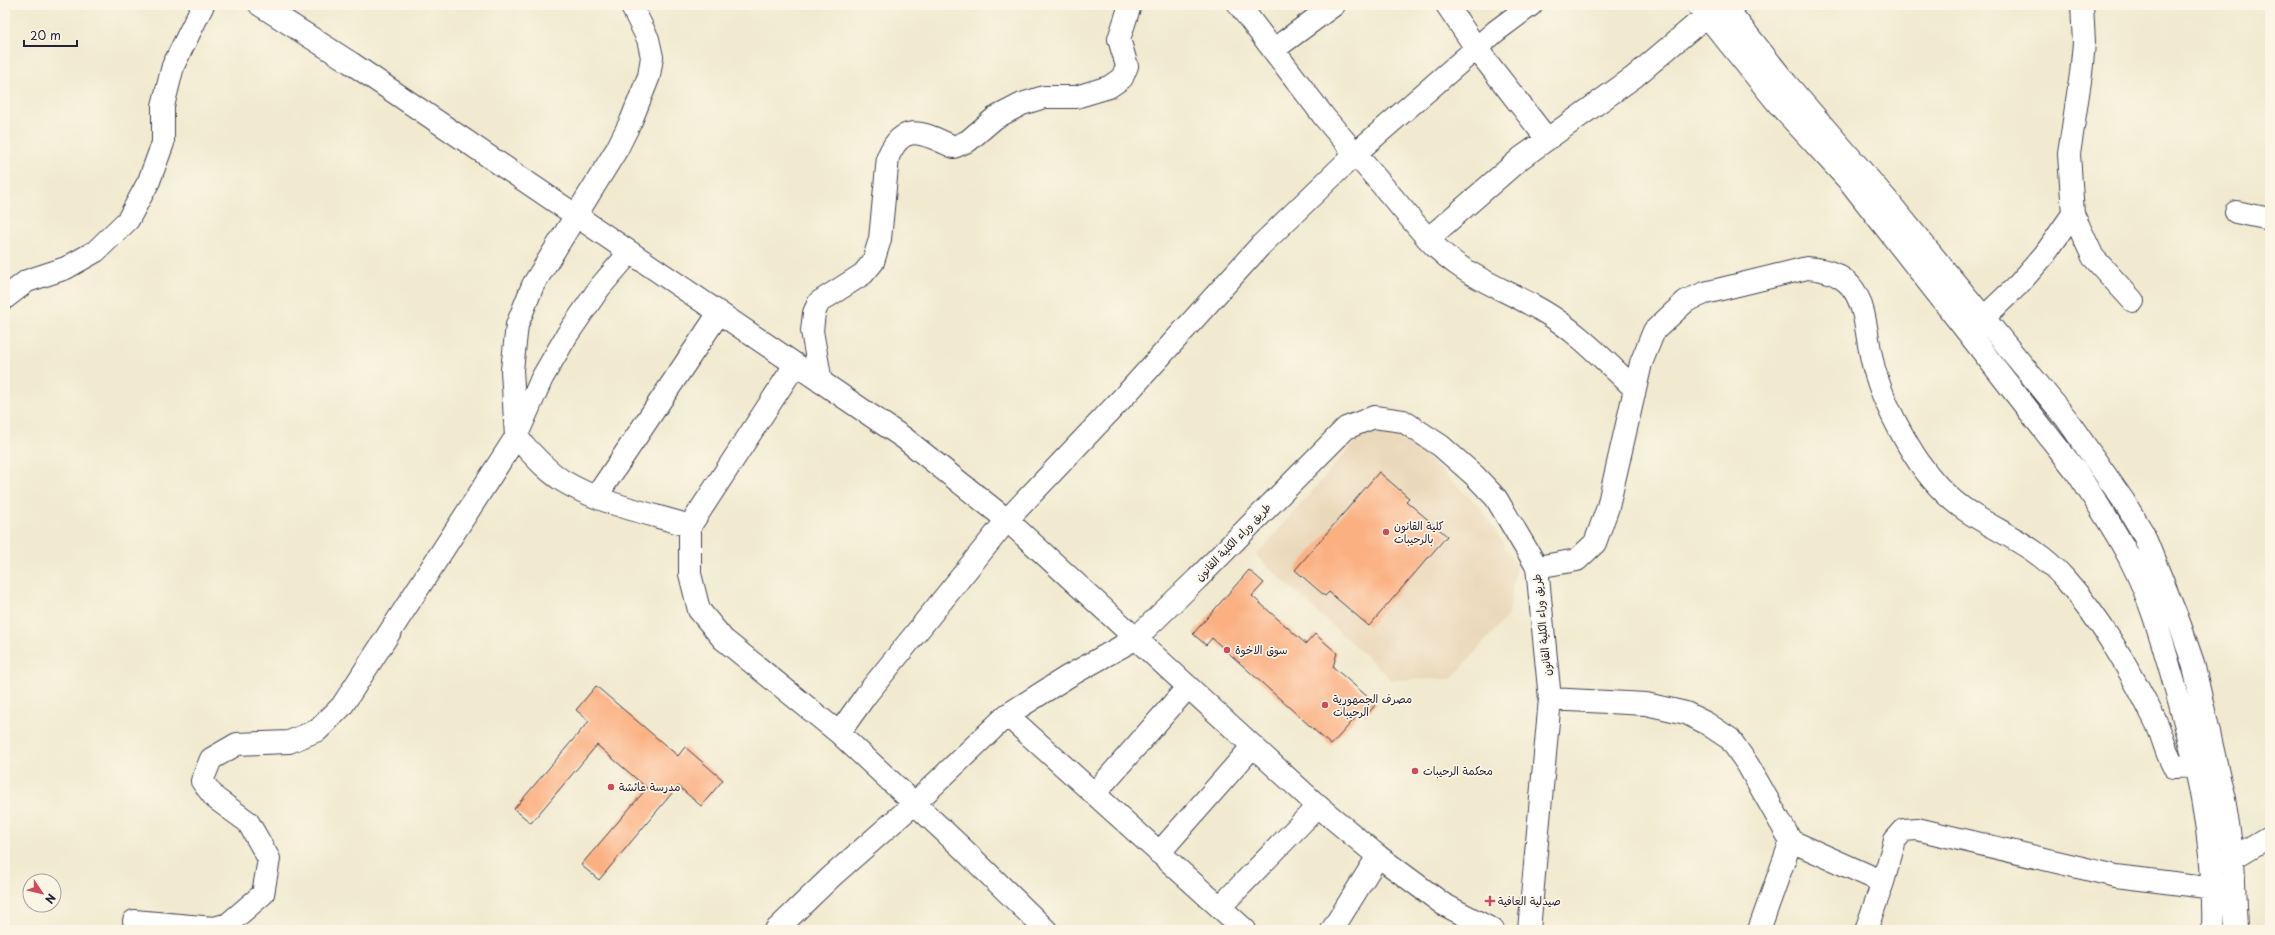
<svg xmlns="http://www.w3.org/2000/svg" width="2275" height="935" viewBox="0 0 2275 935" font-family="'Playpen Sans','Playpen Sans Arabic',sans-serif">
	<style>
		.built { fill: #ead8ba }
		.building { fill: #fbb082 }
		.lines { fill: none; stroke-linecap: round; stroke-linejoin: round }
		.minor-casing { stroke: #414051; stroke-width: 24 }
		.major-casing { stroke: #414051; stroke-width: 24 }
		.minor { stroke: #fff; stroke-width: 22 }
		.major { stroke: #fff; stroke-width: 22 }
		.poi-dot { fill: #d1495b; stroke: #fcf5e5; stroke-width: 1.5 }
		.labels { text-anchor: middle; stroke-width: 3.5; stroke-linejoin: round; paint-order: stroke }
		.poi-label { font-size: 11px; fill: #22223b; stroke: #fcf5e5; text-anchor: start }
		.street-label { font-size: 11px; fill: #22223b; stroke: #fcf5e5 }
	</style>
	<rect width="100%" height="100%" fill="#fcf5e5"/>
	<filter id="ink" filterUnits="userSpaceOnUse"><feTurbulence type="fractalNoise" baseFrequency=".025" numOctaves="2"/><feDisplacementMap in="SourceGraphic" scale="8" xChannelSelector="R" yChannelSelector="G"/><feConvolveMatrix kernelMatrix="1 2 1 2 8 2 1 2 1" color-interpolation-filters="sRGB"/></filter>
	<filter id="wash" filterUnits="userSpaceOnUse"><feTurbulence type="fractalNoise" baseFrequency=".012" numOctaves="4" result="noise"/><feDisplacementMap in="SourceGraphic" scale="16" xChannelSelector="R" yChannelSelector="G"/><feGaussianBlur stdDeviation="0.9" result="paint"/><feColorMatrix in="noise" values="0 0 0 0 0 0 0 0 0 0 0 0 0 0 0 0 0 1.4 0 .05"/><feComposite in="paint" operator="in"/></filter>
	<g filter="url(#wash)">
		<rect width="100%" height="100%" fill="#f1ead0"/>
		<path class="built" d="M1397 430 1481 508 1516 564 1509 614 1452 679 1392 680 1256 556 1361 435Z"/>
		<g id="blocks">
			<path class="building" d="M1379 472 1409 498 1406 501 1447 536 1369 626 1329 592 1325 596 1295 570Z
				M1249 570 1264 583 1252 596 1306 644 1315 634 1337 653 1333 667 1376 704 1367 715 1360 713 1331 745 1212 638 1206 645 1193 634Z
				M596 686 678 756 685 747 723 780 701 806 678 786 599 880 581 865 647 788 597 745 531 823 514 809 589 721 576 710Z"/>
		</g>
	</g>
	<g filter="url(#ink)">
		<use href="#blocks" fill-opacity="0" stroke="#414051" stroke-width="1"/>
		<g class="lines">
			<g class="minor-casing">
				<path id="minor" d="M631 5 648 39 652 57 649 76 631 121 617 149 533 285 517 325 512 370 516 437C531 452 545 470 563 481 601 504 648 513 690 526
					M1239 5 1325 118 1428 239 1521 158 1634 77 1706 16
					M1447 5 1476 48 1547 139
					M1698 5 1780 106 1850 182 2076 471C2095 500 2115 529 2131 561 2149 596 2160 634 2171 672 2195 755 2216 843 2213 930
					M1724 5 1786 83 1888 201 2066 418 2123 500 2143 533 2180 625 2193 663 2224 799 2233 858 2236 930
					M1273 50 1334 5
					M2236 212 2270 219
					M2073 214 2093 257 2133 301
					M1428 239C1462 276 1499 286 1541 310 1576 330 1606 362 1635 389
					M5 298 27 281 66 268 96 251 128 220 149 181 163 143V106L173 66 203 5
					M1973 328 2018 285 2045 254 2073 214 2069 154 2081 74 2084 43 2082 5
					M795 365 690 526V574L699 610 723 639 839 733 961 847 1046 930
					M821 382 812 331 814 313 819 302 863 274 873 262 880 239 888 157C904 119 926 135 954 147L968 141 995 118 1022 104 1044 97H1076L1109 87 1122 78 1127 66 1119 39 1130 5
					M596 497 719 313
					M1537 567 1577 560 1595 543 1608 507 1641 363 1654 331 1686 301 1705 293 1807 268C1875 272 1860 328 1876 375 1883 399 1895 422 1907 443 1923 471 1945 498 1973 515 2007 536 2038 548 2065 579 2103 622 2131 672 2156 722 2163 737 2166 754 2174 767L2195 766
					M1550 699 1646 704 1686 713 1706 723 1730 739 1748 765 1791 841 1759 930
					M1007 715 1245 930
					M839 733 866 695 1007 520 1130 390 1260 246 1357 152 1496 31 1531 5
					M1094 794 1188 687
					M1791 841 1883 882 1866 930
					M1159 853 1253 746
					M2220 860 2233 858 2270 836
					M1883 882 1895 840 1904 830 1917 829 2116 876 2214 888
					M1220 907 1318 806
					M134 921 214 928 228 924 263 894 269 859 248 822 215 798 202 781 211 759 237 744 289 742 318 730 342 706 516 437 542 378 567 335 600 287 630 252
					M776 930 831 877 915 803 1007 715 1067 677 1135 639 1197 579 1346 428 1374 417 1403 421 1441 446 1475 476 1496 498 1537 567 1550 699 1529 930
					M1332 930 1378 856"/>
			</g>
			<g class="major-casing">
				<path id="major" d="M260 5 351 63 904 438 1007 520 1318 806 1378 856 1443 904 1493 930"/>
			</g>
			<use href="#minor" class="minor"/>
			<use href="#major" class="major"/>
		</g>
	</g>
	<g class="poi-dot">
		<circle cx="1386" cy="532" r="4"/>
		<circle cx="1227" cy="650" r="4"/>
		<circle cx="1325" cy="705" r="4"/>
		<circle cx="1415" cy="771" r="4"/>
		<circle cx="611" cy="787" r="4"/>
		<path d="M1488 895h4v4h4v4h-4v4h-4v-4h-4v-4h4z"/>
	</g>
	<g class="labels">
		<g class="poi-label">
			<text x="1394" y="530">كلية القانون<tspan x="1394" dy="13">بالرحيبات</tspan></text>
			<text x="1235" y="654">سوق الاخوة</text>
			<text x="1333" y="703">مصرف الجمهورية<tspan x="1333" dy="13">الرحيبات</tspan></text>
			<text x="1423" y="775">محكمة الرحيبات</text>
			<text x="619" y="791">مدرسة عائشة</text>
			<text x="1498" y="905">صيدلية العافية</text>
		</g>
		<g class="street-label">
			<text transform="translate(1233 542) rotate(-46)" y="4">طريق وراء الكلية القانون</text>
			<text transform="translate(1542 625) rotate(-96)" y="4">طريق وراء الكلية القانون</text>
		</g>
	</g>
	<rect width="2275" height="935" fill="none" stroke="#fcf5e5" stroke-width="20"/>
	<g transform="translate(42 893) rotate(125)"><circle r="19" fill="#fcf5e5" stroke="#a5a1a1"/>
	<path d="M0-3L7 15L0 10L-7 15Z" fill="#d1495b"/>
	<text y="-6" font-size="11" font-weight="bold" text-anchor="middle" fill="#22223b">N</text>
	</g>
	<path d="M24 40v6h53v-6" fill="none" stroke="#22223b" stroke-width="2"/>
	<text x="30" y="40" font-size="12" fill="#22223b" stroke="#fcf5e5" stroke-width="3" paint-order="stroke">20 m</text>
</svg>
